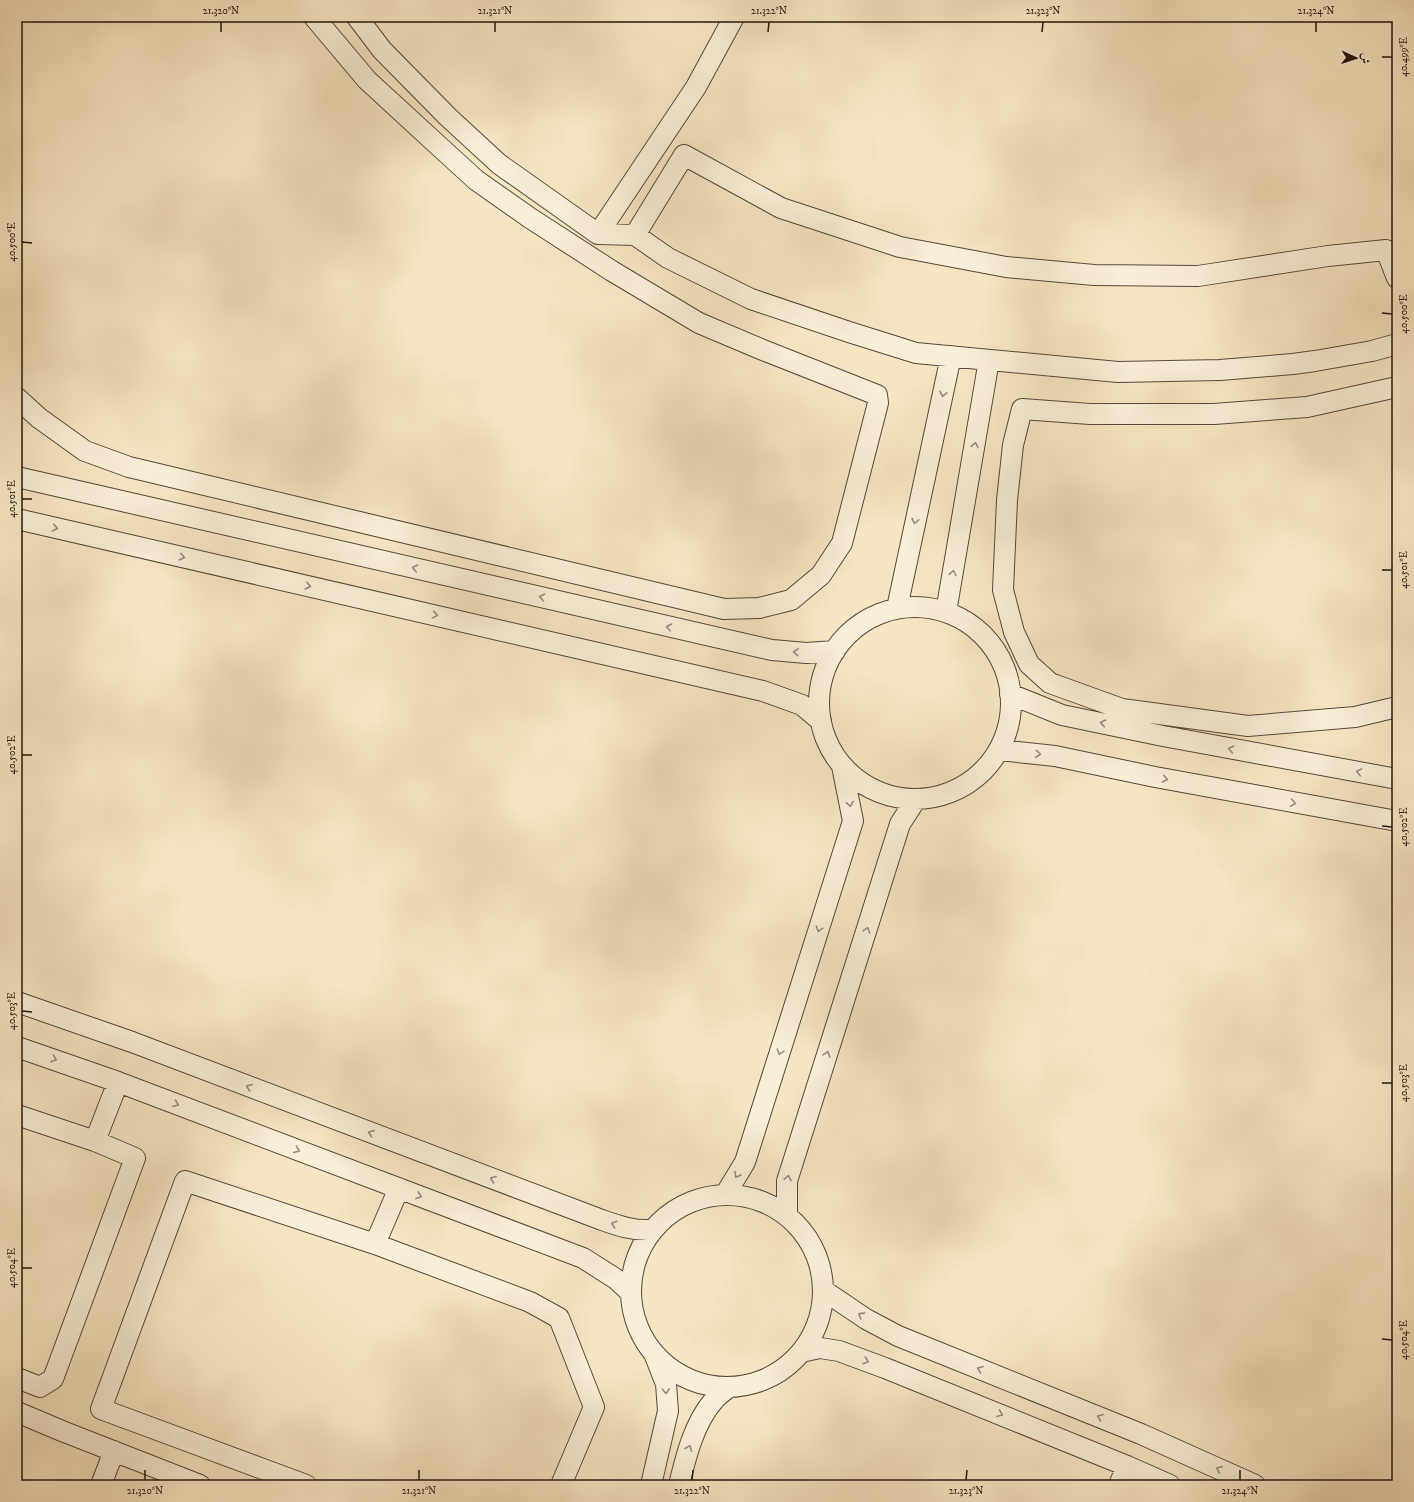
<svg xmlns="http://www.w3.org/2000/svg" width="1414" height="1502" viewBox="0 0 1414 1502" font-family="'IM FELL DW Pica',Amiri,serif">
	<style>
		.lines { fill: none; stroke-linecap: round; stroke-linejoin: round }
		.minor-casing { stroke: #56483c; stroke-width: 22 }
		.minor { stroke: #f9eed7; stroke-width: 20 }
		.oneway { stroke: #988c7d }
		.ticks { fill: none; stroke: #21140f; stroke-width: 1.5 }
		.neatline { fill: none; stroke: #21140f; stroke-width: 1.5 }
		.ticks-label { font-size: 10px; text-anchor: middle; fill: #21140f }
	</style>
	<rect width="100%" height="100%" fill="#f6e5c1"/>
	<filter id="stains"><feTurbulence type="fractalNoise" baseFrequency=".005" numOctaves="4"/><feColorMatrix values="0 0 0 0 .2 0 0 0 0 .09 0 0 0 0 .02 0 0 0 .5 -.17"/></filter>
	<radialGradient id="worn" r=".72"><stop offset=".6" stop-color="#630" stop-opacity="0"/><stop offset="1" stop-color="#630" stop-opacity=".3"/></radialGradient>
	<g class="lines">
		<g class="minor-casing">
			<path id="minor" d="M357 17 382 50 448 117 499 164 598 234 635 235 668 258 751 299 849 332 916 353 1118 372 1220 370 1293 364 1315 361 1372 351 1397 344
				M598 234 696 87 734 17
				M635 235 684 155 781 208 900 247 1006 267 1094 275 1198 276 1328 256 1386 250 1397 278
				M1397 387 1307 407 1214 414H1090L1022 409 1013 445 1007 500 1003 590 1014 632 1029 664 1050 683 1122 709 1248 726 1355 717 1397 707
				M17 398 39 418 85 451 129 467 724 609 759 608 791 600 821 575 842 543 878 403 877 395 763 350 699 323 612 271 530 218 476 180 441 148 367 80 314 17
				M17 477 772 650 806 653 835 651
				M17 519 763 691 802 705 821 721
				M819 703a96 96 0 1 1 192 0a96 96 0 1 1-192 0Z
				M897 608 951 356
				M946 612 989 360
				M1010 694 1062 715 1163 736 1397 779
				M999 750 1055 756 1155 777 1397 821
				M17 1002 132 1042 602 1220C619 1226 634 1231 652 1230
				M17 1047 118 1082 583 1258 616 1279 631 1293
				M17 1115 95 1141 135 1158 53 1379 40 1387 17 1378
				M95 1141 118 1082
				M725 1195 745 1162 853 821 842 766
				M631 1291a96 96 0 1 1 192 0a96 96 0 1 1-192 0Z
				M787 1216V1181L900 824 916 799
				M375 1244 399 1188
				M823 1290 866 1319 898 1336 1141 1434 1255 1485
				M801 1352 820 1348 839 1351 885 1368 1127 1466 1170 1485
				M17 1412 62 1431 200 1485
				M101 1485 114 1451
				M306 1485 101 1409 185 1181 375 1244 530 1302 559 1318 594 1407 561 1485
				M651 1485 668 1411 666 1384 655 1356
				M679 1485C686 1456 694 1423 714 1400 718 1395 724 1391 728 1388
				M1119 1485 1127 1466"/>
		</g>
		<use href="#minor" class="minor"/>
	</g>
	<defs><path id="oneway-chevron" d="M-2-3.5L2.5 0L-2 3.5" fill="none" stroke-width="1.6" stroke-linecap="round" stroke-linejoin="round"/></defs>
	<g class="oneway">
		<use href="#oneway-chevron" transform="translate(943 394) rotate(102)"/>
		<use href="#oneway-chevron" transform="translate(975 445) rotate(-80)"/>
		<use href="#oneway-chevron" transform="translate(915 521) rotate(102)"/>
		<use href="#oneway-chevron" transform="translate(55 528) rotate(13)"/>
		<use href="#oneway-chevron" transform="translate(182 557) rotate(13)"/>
		<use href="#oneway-chevron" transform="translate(415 568) rotate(-167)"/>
		<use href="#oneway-chevron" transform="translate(953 573) rotate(-80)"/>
		<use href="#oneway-chevron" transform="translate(308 586) rotate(13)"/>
		<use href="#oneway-chevron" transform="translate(542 597) rotate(-167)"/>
		<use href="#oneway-chevron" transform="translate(435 615) rotate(13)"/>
		<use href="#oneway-chevron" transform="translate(669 627) rotate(-167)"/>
		<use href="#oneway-chevron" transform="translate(796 652) rotate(-176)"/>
		<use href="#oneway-chevron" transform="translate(1103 723) rotate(-168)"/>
		<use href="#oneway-chevron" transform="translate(1231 749) rotate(-169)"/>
		<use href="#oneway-chevron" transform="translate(1038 754) rotate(6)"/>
		<use href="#oneway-chevron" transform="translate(1359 772) rotate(-170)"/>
		<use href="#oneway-chevron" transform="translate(1165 779) rotate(11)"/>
		<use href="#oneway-chevron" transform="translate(1293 803) rotate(10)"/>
		<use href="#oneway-chevron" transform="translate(850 804) rotate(79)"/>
		<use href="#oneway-chevron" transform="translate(819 929) rotate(108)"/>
		<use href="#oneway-chevron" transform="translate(867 930) rotate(-72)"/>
		<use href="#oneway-chevron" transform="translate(780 1052) rotate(108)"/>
		<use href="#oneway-chevron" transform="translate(827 1054) rotate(-72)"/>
		<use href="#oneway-chevron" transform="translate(54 1059) rotate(19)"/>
		<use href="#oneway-chevron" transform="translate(249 1087) rotate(-159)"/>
		<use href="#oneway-chevron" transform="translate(176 1104) rotate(21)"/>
		<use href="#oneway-chevron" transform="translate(371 1133) rotate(-159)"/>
		<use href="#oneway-chevron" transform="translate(297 1150) rotate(21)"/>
		<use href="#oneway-chevron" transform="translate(737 1175) rotate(121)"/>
		<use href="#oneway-chevron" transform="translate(788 1178) rotate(-78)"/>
		<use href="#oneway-chevron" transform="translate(493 1179) rotate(-159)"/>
		<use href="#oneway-chevron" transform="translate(419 1196) rotate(20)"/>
		<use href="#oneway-chevron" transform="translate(614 1224) rotate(-161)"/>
		<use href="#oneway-chevron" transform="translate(861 1315) rotate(-147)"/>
		<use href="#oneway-chevron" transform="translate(866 1361) rotate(19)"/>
		<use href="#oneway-chevron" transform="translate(980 1369) rotate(-158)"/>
		<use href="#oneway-chevron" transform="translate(666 1391) rotate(87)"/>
		<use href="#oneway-chevron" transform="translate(1000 1414) rotate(22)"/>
		<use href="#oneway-chevron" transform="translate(1100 1417) rotate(-158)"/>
		<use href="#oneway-chevron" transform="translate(689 1448) rotate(-68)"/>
		<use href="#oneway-chevron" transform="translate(1219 1469) rotate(-156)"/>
	</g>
	<path class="ticks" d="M221 32V22M495 32V22M768 32 769 22M1042 32 1043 22M1316 32V22M1382 57H1392M22 242 32 243M1382 313 1392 314M22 499H32M1382 570H1392M22 755H32M1382 826 1392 827M22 1011 32 1012M1382 1083H1392M22 1268H32M1382 1339 1392 1340M145 1480V1470M419 1480V1470M692 1480 693 1470M966 1480 967 1470M1240 1480V1470"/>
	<rect width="1414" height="1502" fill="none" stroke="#f6e5c1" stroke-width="44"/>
	<g transform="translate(1356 58) rotate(93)" stroke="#f9eed7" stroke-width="3" paint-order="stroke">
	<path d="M0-3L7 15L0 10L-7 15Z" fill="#21140f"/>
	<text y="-6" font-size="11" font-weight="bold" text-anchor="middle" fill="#21140f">ش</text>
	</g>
	<rect x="22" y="22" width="1370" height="1458" class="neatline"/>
	<g class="ticks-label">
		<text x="221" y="14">21.320°N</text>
		<text x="495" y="14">21.321°N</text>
		<text x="769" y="14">21.322°N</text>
		<text x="1043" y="14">21.323°N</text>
		<text x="1316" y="14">21.324°N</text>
		<text transform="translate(1403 57) rotate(-90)" y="4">40.499°E</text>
		<text transform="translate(11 242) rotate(-90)" y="4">40.500°E</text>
		<text transform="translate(1403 314) rotate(-90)" y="4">40.500°E</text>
		<text transform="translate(11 499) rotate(-90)" y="4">40.501°E</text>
		<text transform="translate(1403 570) rotate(-90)" y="4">40.501°E</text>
		<text transform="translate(11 755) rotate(-90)" y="4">40.502°E</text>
		<text transform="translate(1403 827) rotate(-90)" y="4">40.502°E</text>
		<text transform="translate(11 1011) rotate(-90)" y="4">40.503°E</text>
		<text transform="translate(1403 1083) rotate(-90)" y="4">40.503°E</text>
		<text transform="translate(11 1268) rotate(-90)" y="4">40.504°E</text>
		<text transform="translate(1403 1340) rotate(-90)" y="4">40.504°E</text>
		<text x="145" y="1494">21.320°N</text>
		<text x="419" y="1494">21.321°N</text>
		<text x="692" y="1494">21.322°N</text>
		<text x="966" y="1494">21.323°N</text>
		<text x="1240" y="1494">21.324°N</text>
	</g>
	<rect width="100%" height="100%" filter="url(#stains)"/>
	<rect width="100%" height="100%" fill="url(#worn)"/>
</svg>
